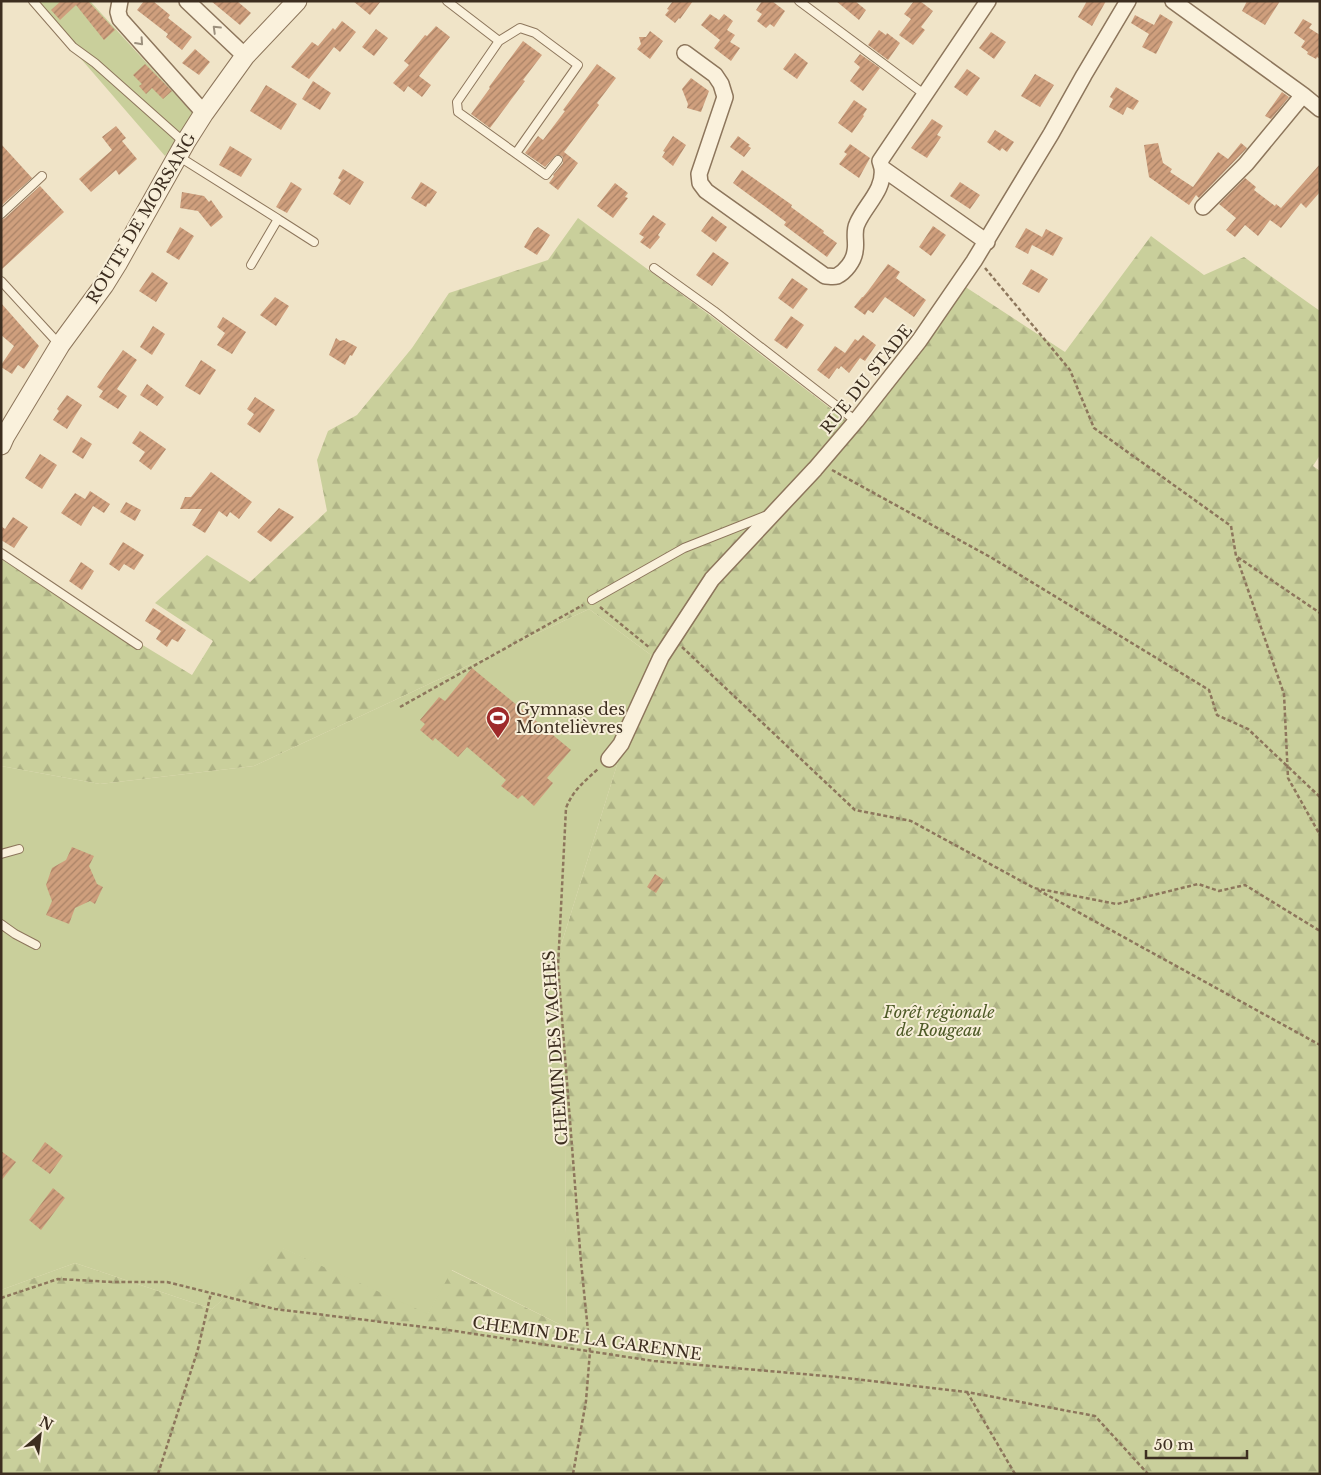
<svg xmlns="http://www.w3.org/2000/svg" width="1321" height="1475" viewBox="0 0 1321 1475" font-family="'Libre Baskerville',serif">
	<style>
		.forest { fill: url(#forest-firs) }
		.green { fill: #c9cf9b }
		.building { fill: url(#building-hatch) }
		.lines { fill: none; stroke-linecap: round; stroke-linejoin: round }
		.service-casing { stroke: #8d765c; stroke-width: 10 }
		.minor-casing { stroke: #8d765c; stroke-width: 18 }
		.tertiary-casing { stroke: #8d765c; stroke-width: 21 }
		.path { stroke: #8d765c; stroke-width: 2.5; stroke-dasharray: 4 2.5; stroke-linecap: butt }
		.service { stroke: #faf1dc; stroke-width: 8 }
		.minor { stroke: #faf1dc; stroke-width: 15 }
		.tertiary { stroke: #faf1dc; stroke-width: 19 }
		.oneway { stroke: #9c907e }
		.labels { text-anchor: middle; stroke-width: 4; stroke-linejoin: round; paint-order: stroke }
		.street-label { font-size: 16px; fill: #3d2e20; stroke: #f7eed8 }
		.poi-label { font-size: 16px; fill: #3d2e20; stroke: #f7eed8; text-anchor: start }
		.park-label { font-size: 16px; font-style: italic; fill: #4d5a26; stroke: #f7eed8 }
	</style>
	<defs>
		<pattern id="forest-firs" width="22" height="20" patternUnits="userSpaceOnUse" patternTransform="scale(1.25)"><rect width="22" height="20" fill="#c9cf9b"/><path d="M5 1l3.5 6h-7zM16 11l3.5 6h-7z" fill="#aeb285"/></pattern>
		<pattern id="building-hatch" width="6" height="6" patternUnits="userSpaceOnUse" patternTransform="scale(1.25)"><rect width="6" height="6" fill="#cf9f7d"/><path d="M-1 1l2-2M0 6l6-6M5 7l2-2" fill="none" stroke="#a98266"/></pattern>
	</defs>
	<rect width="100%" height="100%" fill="#f0e4c8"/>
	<path class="forest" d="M578 218 711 316 852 425 964 286 1065 352 1151 236 1204 275 1244 257 1320 311V455L1313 466 1320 471V1474H1V1290L75 1263 212 1309 281 1247 428 1313 451 1270 567 1328 565 1142 554 968 651 655 589 609 254 766 100 784 1 766V559L192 675 213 641 155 603 207 555 250 582 327 511 317 460 328 431 357 415 412 348 449 293 548 260Z"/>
	<path class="green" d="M31 1H90L194 115 165 156Z
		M589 609 651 655 554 968 565 1142 567 1328 452 1270 428 1314 282 1248 212 1309 75 1263 1 1290V766L100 784 254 766Z"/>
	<path class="building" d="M61 1H88L115 30 104 40 76 5 60 20 51 10Z
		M144 1H153L170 15 168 18 192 37 182 50 166 37 168 34 137 10Z
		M211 1H237L251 13 240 25Z
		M353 1H381L370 15Z
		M673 1H693L680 19 679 18 675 23 665 15 669 10 667 9Z
		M762 1H772L785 11 774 27 770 24 766 28 757 21 762 14 756 10Z
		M836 1H855L866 10 859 20Z
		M914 1H920L933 11 921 27 925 30 913 45 899 35 911 19 904 14Z
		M1087 1H1106L1092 26 1078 17Z
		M1247 1H1280L1265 25 1242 11Z
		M710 14 719 20 724 14 733 21 727 30 735 35 730 42 740 48 731 61 714 48 720 40 701 25Z
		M1160 14 1173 22 1156 54 1142 47 1149 34 1131 23 1135 15 1154 25Z
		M1303 19 1312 24 1309 28 1320 35V59L1317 57 1316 59 1307 54 1308 52 1301 47 1305 41 1294 33Z
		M342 21 356 32 340 52 334 47 309 79 291 67 312 42 318 46 333 28 335 30Z
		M436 26 450 37 419 76 431 85 422 97 408 86 404 92 393 83 409 65 404 61 425 35 427 36Z
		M376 29 388 38 374 56 362 47Z
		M879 30 886 35 887 33 900 43 888 60 868 45Z
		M650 31 663 41 650 59 637 49 641 44 639 37H646Z
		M991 32 1006 42 994 59 979 48Z
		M523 41 542 55 523 80 525 81 490 128 471 114 490 88 489 87Z
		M195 49 210 62 199 75 182 63Z
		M795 53 808 63 797 79 783 69Z
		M860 54 880 68 863 91 850 81 860 67 854 62Z
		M145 64 172 91 163 99 152 88 146 94 139 86 142 84 133 75Z
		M597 64 616 78 597 103 599 105 564 152 578 163 558 190 549 183 554 176 553 175 563 163V158L562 156 556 155 545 167 525 153 538 136 543 140 565 111 563 110Z
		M967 69 980 78 967 96 954 87Z
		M1035 74 1054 85 1040 107 1021 96Z
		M691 78 709 91 701 112 687 108 688 104 682 89Z
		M313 81 331 93 320 110 302 99Z
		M266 85 297 104 281 130 250 111Z
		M1116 87 1139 101 1133 110 1127 107 1123 115 1109 107 1113 99 1110 97Z
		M1282 92 1289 97 1271 119 1265 116Z
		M854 100 867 109 863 115 864 116 852 133 838 123Z
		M932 119 943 126 937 135 941 137 927 158 911 148Z
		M116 126 126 138 122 141 137 159 119 175 116 170 91 192 79 179 112 150 102 137Z
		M995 130 1014 142 1007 152 1002 148 1000 151 987 142Z
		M673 136 686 145 673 166 662 157 665 152 663 151Z
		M738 136 750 145 748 146 751 148 744 157 730 147Z
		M1158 143 1163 163 1172 169 1170 172 1193 187 1218 152 1228 159 1241 143 1247 148 1199 198 1196 195 1189 205 1149 177 1144 145Z
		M1 144 32 178 1 206Z
		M850 144 870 158 859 178 839 164 847 154 844 152Z
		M230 146 252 159 241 177 219 165Z
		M1320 164V192L1306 208 1301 203 1281 228 1270 220 1258 236 1245 225 1235 237 1226 230 1236 218 1219 204 1245 178 1256 187 1254 190 1275 206 1276 204 1281 208Z
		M343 169 364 182 350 205 333 194 341 180 338 178Z
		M742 170 792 205 791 207 824 231 823 233 837 243 827 257 784 225 786 222 733 183Z
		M291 182 302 189 287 213 276 207Z
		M421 182 437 192 429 204 428 203 426 207 411 198Z
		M960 182 980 195 970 209 950 196Z
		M615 183 628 193 625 197 628 198 613 218 597 206Z
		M40 186 64 212 1 270V220L5 218Z
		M182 192 204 196 209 202 211 200 223 217 211 227 198 211 180 208Z
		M653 215 666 224 658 235 660 237 650 249 640 242 644 237 639 234Z
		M712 216 727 227 716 242 701 231Z
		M933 226 946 235 931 256 919 247Z
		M180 227 194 236 179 260 166 252Z
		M538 227 550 235 537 255 524 247 534 230Z
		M1026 228 1042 237 1046 229 1063 238 1053 256 1032 245 1028 254 1015 247Z
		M713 252 729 263 712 286 696 275Z
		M888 264 900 272 896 278 926 300 914 317 885 297 873 313 868 310 865 315 854 307 862 297H863L868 291Z
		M1031 269 1048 279 1039 293 1022 284Z
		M152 272 168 283 156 302 139 291Z
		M792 278 808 289 793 309 778 298Z
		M275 297 289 306 276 326 260 315Z
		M1 303 39 346 24 369 18 365 12 374 1 367V365L14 346 1 335Z
		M791 316 804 325 787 349 774 340Z
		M223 317 246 332 232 354 217 345 225 333 217 327Z
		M153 326 165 334 152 355 140 347Z
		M863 335 876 345 865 361 860 358 849 373 841 366 839 369 837 368 829 379 817 370 835 346 845 353 855 339 858 341Z
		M336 338 340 341 344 340 357 347 352 356 350 355 345 365 329 355Z
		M123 350 137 360 117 389 127 396 118 409 99 397 103 391 97 387Z
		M201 360 216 370 200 395 185 386Z
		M147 384 164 397 157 406 140 395Z
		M67 395 82 405 67 429 53 420 59 411 57 409Z
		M255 397 275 410 260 433 247 424 254 414 247 409Z
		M140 431 166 449 151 470 139 461 145 452 132 443Z
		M81 437 92 444 83 459 72 452Z
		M40 454 57 465 42 489 25 478Z
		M211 472 252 502 239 519 230 512 227 517 219 511 205 533 192 525 202 509H180L185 497H191Z
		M90 491 110 504 104 513 93 506 81 526 61 513 75 493 85 499Z
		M126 502 141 510 135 521 120 512Z
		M279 508 294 517 271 542 257 532Z
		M13 517 28 527 14 548 1 540V526L5 529Z
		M123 542 144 555 134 570 124 564 119 571 109 564Z
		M81 562 94 571 82 590 69 581Z
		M153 608 186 630 178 642 172 639 167 647 156 639 161 631 145 621Z
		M472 668 571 750 547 778 553 783 534 806 522 795 518 799 501 786 506 780 467 747 458 757 435 738 433 741 420 730 425 724 420 720 439 697 445 701Z
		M72 847 94 856 89 866 97 884 103 887 95 904 90 901 75 908 69 924 46 915 52 901 46 885 52 868 66 860Z
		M655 874 664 880 656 893 647 887Z
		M45 1142 63 1156 50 1174 32 1161Z
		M1 1151 16 1162 1 1181Z
		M53 1188 65 1198 41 1230 29 1220Z"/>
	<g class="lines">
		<g class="service-casing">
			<path id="service" d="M33 1 73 47 95 63 185 143
				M447 1 499 41 520 28 535 33 578 65 516 153
				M799 1 924 94
				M499 41 457 102 458 112 546 175 558 160
				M178 156 278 219 251 265
				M1 214 42 176
				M278 219 314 242
				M654 268 714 311 856 421
				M1 281 59 344
				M1 553 138 645
				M592 600 684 548 765 516
				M1 854 19 849
				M1 924 15 934 36 945"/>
		</g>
		<g class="minor-casing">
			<path id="minor" d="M120 1 118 12 120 19 204 113
				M187 1 245 56
				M1173 1 1303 95 1320 109
				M685 53 715 75 721 84 725 97 699 174 700 183 706 191 825 276C829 276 833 277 837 276 845 272 854 261 855 251 857 243 853 232 857 224 865 205 885 190 882 168
				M1203 207 1246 164 1303 95
				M987 242 882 168 880 161 988 1
				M609 759 621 744 661 657 712 579 815 469 856 421 919 341 974 261 1051 134 1084 75 1128 1"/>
		</g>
		<g class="tertiary-casing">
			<path id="tertiary" d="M1 445 5 436 60 345 104 285 117 264 185 143 204 113 245 56 297 1"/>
		</g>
		<path class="path" d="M985 268 1070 370 1094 428 1231 526 1236 556 1320 613
			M832 470 992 558 1209 690 1217 715 1248 729 1320 797
			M1237 558 1284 694 1288 778 1320 835
			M600 607 650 648
			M682 647 855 810 911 821 1034 888 1117 904 1198 884 1219 891 1245 885 1320 931
			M400 707 583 605
			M1038 890 1320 1045
			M1 1298 58 1279 112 1282H167L275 1309 448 1330 654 1361 837 1377 967 1392 1095 1416 1148 1474
			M967 1392 1015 1474
			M158 1474 198 1349 211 1293
			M573 1474 586 1401 590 1351 581 1262 558 967 566 808C573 790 585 781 599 768"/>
		<use href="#service" class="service"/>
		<use href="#minor" class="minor"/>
		<use href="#tertiary" class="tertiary"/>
	</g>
	<defs><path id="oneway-chevron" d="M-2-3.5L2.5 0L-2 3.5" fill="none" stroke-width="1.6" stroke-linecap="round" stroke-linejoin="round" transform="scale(1.25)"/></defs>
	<g class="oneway">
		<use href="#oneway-chevron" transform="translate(216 29) rotate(-136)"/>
		<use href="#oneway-chevron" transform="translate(140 42) rotate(48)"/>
	</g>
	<defs>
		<g id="stadium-pin" transform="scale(1.25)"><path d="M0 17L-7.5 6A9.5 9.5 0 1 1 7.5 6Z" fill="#9e2a2b" stroke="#f7eed8"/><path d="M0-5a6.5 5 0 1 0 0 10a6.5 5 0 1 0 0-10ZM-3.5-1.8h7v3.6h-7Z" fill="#fff"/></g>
	</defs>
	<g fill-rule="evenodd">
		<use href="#stadium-pin" x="498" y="718"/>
	</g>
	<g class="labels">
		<g class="street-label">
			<text transform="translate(141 218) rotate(-59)" y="6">ROUTE DE MORSANG</text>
			<text transform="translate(866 379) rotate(-51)" y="6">RUE DU STADE</text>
			<text transform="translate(555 1048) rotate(-94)" y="6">CHEMIN DES VACHES</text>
			<text transform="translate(587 1338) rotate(8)" y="6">CHEMIN DE LA GARENNE</text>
		</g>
		<g class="poi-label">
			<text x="516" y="715">Gymnase des<tspan x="516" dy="18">Montelièvres</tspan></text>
		</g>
		<g class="park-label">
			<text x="939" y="1018">Forêt régionale<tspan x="939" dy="18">de Rougeau</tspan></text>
		</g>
	</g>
	<rect width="1321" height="1475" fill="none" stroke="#3d2e20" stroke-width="5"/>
	<g transform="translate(40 1435) rotate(28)" stroke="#f7eed8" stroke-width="4" paint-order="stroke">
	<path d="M0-4L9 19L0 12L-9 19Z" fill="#3d2e20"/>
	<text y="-8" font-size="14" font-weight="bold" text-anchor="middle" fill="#3d2e20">N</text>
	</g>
	<path d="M1146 1450v8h101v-8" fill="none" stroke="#3d2e20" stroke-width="2.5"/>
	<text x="1154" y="1450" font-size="15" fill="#3d2e20" stroke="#f7eed8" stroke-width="4" paint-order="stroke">50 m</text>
</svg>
